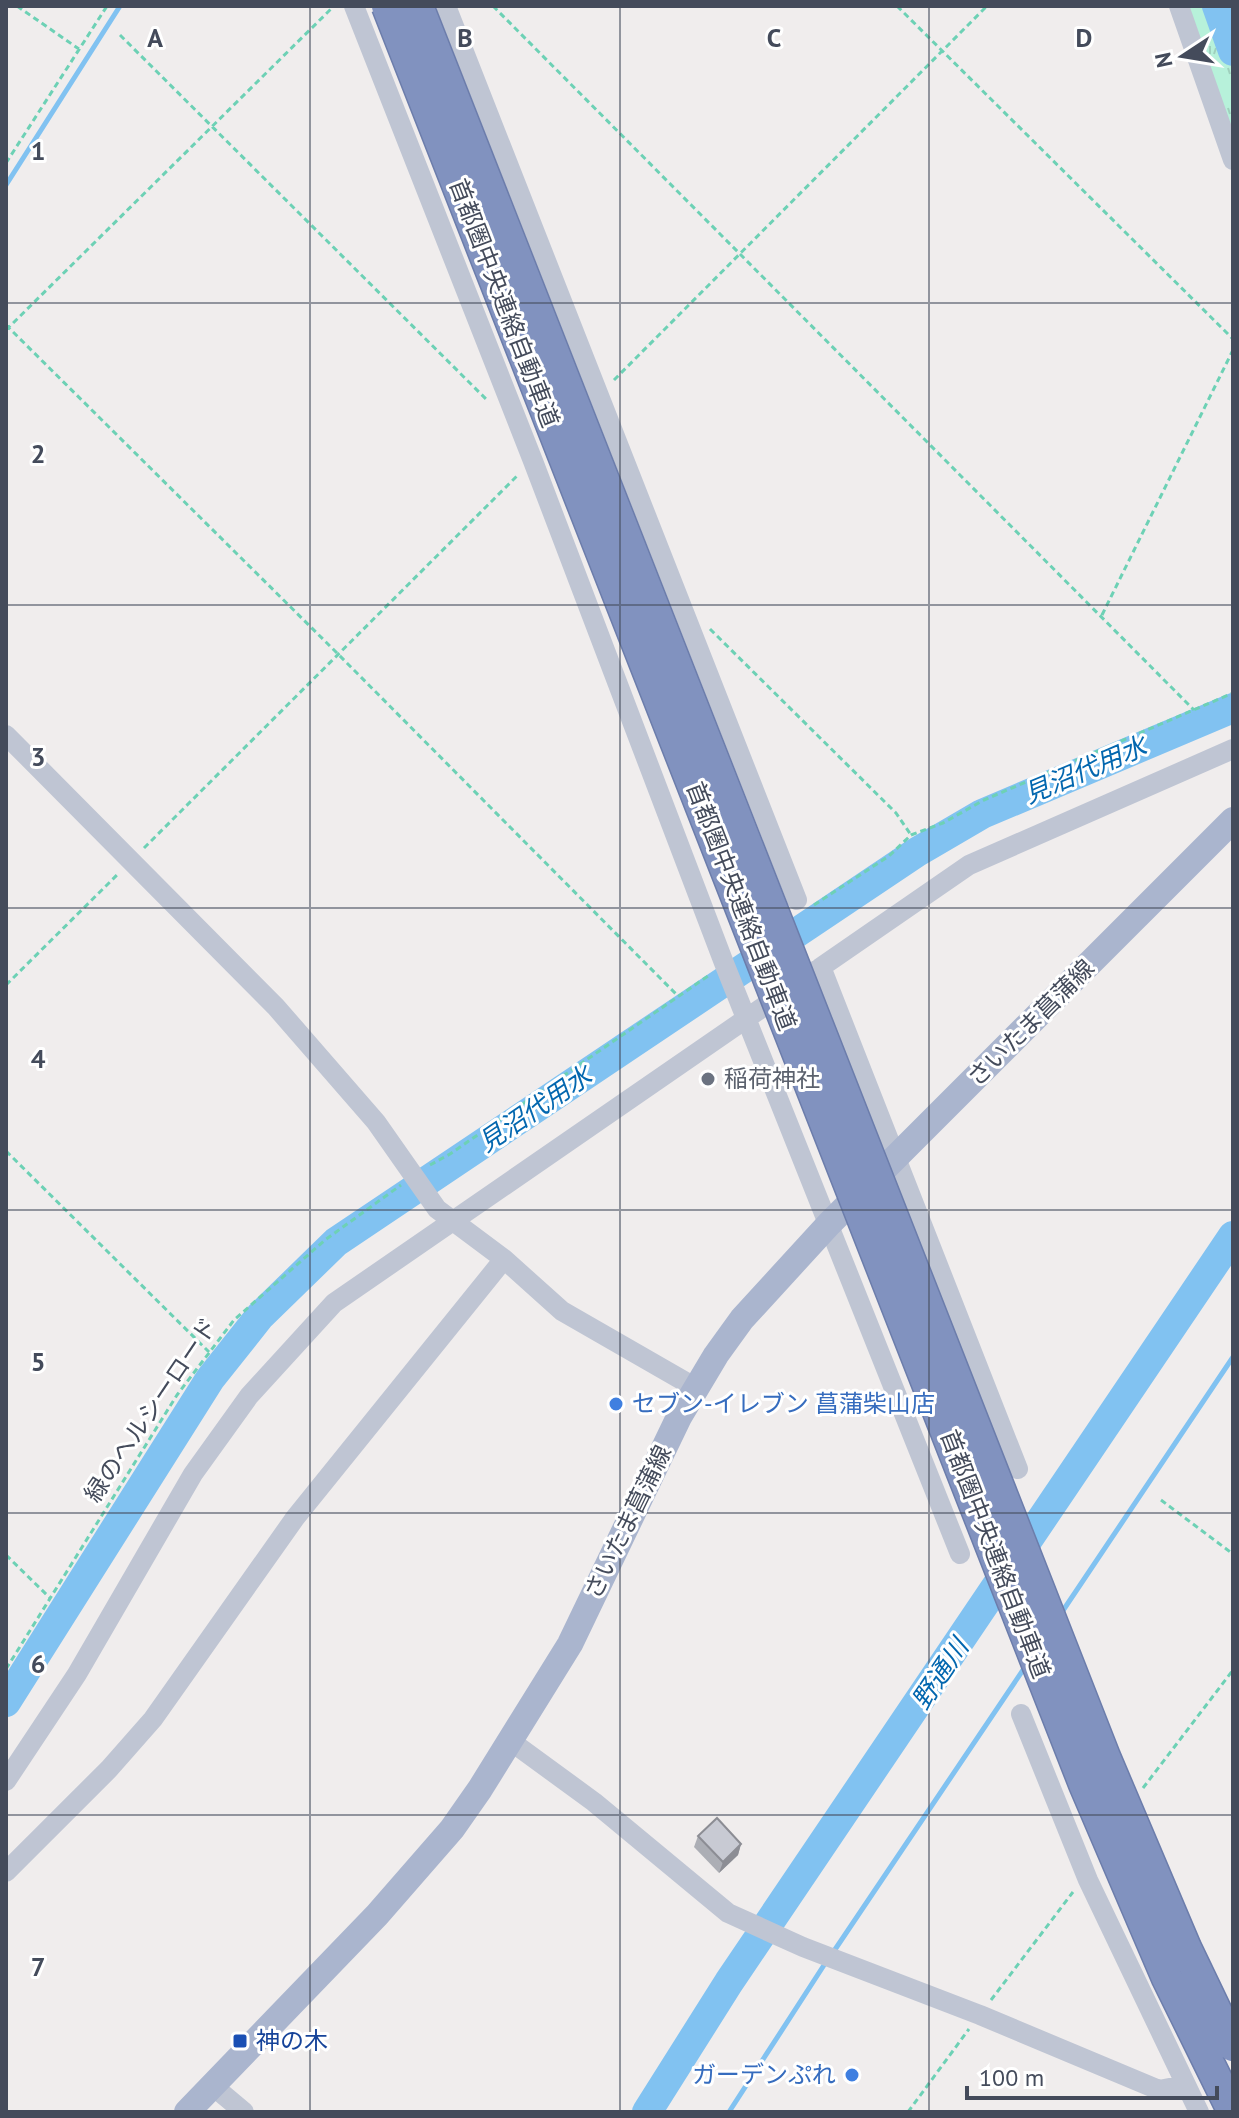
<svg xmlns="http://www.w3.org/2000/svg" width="1239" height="2118" viewBox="0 0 1239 2118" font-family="'PT Sans','Noto Sans JP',sans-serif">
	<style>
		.grass { fill: url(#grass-tufts) }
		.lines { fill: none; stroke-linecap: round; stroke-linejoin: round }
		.stream { stroke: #81c2f1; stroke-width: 5 }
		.river { stroke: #81c2f1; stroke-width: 30 }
		.path { stroke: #6dd1b5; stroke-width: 3; stroke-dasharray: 6 4; stroke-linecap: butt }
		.minor { stroke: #bfc5d3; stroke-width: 20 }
		.major { stroke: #aab5ce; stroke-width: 26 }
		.highway-bridge-casing { stroke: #6c7dab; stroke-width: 33; stroke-linecap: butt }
		.highway-bridge { stroke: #8192bf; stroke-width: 30 }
		.wall { fill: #acaeb5 }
		.shaded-wall { fill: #8c8d94 }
		.building { fill: #c8cad3; stroke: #8c8d94; stroke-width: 2 }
		.grid { fill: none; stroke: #444b5b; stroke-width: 2; stroke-opacity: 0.55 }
		.worship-dot { fill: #6b7280; stroke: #fff; stroke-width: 3 }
		.shop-dot { fill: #3f7fe0; stroke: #fff; stroke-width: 3 }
		.transit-dot { fill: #1a4fb4; stroke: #fff; stroke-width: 3 }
		.labels { text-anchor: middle; stroke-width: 6; stroke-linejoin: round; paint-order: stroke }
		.street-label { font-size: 24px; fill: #444b5b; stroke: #fff }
		.worship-label { font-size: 24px; fill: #5b616d; stroke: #fff; text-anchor: start }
		.shop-label { font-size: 24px; fill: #366cbe; stroke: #fff; text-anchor: start }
		.transit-label { font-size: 24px; fill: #164399; stroke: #fff; text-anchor: start }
		.water-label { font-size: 26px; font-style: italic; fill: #0367af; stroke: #fff }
		.grid-label { font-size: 26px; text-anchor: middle; font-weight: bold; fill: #444b5b; stroke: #fff; stroke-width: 6; stroke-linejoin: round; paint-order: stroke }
	</style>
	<defs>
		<pattern id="grass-tufts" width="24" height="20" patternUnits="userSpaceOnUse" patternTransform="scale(2)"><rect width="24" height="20" fill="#b7f1da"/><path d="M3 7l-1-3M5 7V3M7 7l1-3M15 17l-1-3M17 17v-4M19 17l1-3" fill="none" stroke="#9fd0bd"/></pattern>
	</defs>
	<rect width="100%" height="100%" fill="#f0eded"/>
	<path class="grass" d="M1189 6H1211L1233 69V135Z"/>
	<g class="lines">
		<path class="stream" d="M6 185 120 6
			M1060 1615 1233 1357
			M832 1954 1025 1667
			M729 2112 826 1962"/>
		<path class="river" d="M1217 6 1233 51
			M6 1702 210 1379 260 1316 336 1242 917 852 982 814 1233 708
			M647 2112 729 1982 1233 1236"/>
		<path class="path" d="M17 6 79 49
			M493 6 1194 710
			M897 6 1233 339
			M120 35 488 401
			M6 163 107 6
			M6 325 338 654 676 994 675 997
			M6 330 334 6
			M614 380 987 6
			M1102 615 1233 350
			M710 629 896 813 911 835
			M144 848 518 475
			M814 905 889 856 911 835 943 823 984 800 1233 693
			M6 985 119 873
			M6 1151 209 1352
			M430 1165 450 1154 708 976
			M1161 1500 1233 1554
			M6 1555 50 1598
			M6 1669 177 1395 234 1320 325 1240 401 1185
			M1143 1788 1233 1670
			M991 2000 1073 1892
			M908 2112 969 2029"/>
		<path class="minor" d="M354 6 533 461 724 963 960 1554
			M446 6 797 900
			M1179 6 1233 160
			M6 735 276 1007 376 1122 437 1209 504 1259 562 1311 696 1388
			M821 967 1018 1469
			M1021 1714 1088 1880 1199 2112
			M512 1742 594 1802 728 1913 803 1947 980 2015 1159 2090 1185 2085
			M6 1781 77 1674 193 1474 249 1396 334 1303 969 865 1233 749
			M6 1872 109 1769 153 1719 295 1518 504 1259
			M213 2086 244 2112"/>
		<path class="major" d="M187 2112 377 1915 452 1829 480 1789 570 1644 679 1417 716 1355 742 1319 829 1224 1233 820"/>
		<g class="highway-bridge-casing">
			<path id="highway-bridge" d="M387 6 1084 1784 1167 1978 1233 2112
				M418 6 1105 1757 1186 1948 1233 2046"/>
		</g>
		<use href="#highway-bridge" class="highway-bridge"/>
	</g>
	<path class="wall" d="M698 1836 741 1844 738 1855 719 1873 694 1847Z"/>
	<path class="shaded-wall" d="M741 1844 738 1855 719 1873 723 1862Z"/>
	<path class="building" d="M717 1818 741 1844 723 1862 698 1836Z"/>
	<path class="grid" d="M310 6V2112M620 6V2112M929 6V2112M6 303H1233M6 605H1233M6 908H1233M6 1210H1233M6 1513H1233M6 1815H1233"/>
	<circle class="worship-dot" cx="708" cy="1079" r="8"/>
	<g class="shop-dot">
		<circle cx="616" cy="1404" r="8"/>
		<circle cx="852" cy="2075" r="8"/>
	</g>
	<rect class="transit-dot" x="232" y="2033" width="16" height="16" rx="4"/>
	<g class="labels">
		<g class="street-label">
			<text transform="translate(504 303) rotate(69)" y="8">首都圏中央連絡自動車道</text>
			<text transform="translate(741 906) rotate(69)" y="8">首都圏中央連絡自動車道</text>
			<text transform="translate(1031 1023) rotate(-45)" y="8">さいたま菖蒲線</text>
			<text transform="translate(151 1410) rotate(-56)" y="8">緑のヘルシーロード</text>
			<text transform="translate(628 1522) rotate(-64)" y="8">さいたま菖蒲線</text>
			<text transform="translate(995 1554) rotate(69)" y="8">首都圏中央連絡自動車道</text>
		</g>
		<g class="worship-label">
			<text x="724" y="1087">稲荷神社</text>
		</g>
		<g class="shop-label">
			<text x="632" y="1412">セブン-イレブン 菖蒲柴山店</text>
			<text x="836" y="2083" text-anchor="end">ガーデンぷれ</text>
		</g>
		<g class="transit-label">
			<text x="256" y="2049">神の木</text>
		</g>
		<g class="water-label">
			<text transform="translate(1085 770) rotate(-23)" y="9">見沼代用水</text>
			<text transform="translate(535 1109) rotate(-34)" y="9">見沼代用水</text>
			<text transform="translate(940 1674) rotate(-56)" y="9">野通川</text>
		</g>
	</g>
	<g class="grid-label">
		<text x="155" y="47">A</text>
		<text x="465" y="47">B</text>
		<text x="774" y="47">C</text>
		<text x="1084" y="47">D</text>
		<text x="38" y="160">1</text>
		<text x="38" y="463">2</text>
		<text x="38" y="766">3</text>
		<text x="38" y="1068">4</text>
		<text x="38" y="1371">5</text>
		<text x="38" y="1673">6</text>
		<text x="38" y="1976">7</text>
	</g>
	<rect width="1239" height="2118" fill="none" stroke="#444b5b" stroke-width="16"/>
	<g transform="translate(1183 56) rotate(258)" stroke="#ffffff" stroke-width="6" paint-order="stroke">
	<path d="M0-6L14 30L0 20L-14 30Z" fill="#444b5b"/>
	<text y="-12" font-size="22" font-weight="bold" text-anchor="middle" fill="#444b5b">N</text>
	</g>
	<path d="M967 2086v12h250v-12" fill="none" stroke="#444b5b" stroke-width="4"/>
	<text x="979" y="2086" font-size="24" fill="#444b5b" stroke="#ffffff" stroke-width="6" paint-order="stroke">100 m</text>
</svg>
